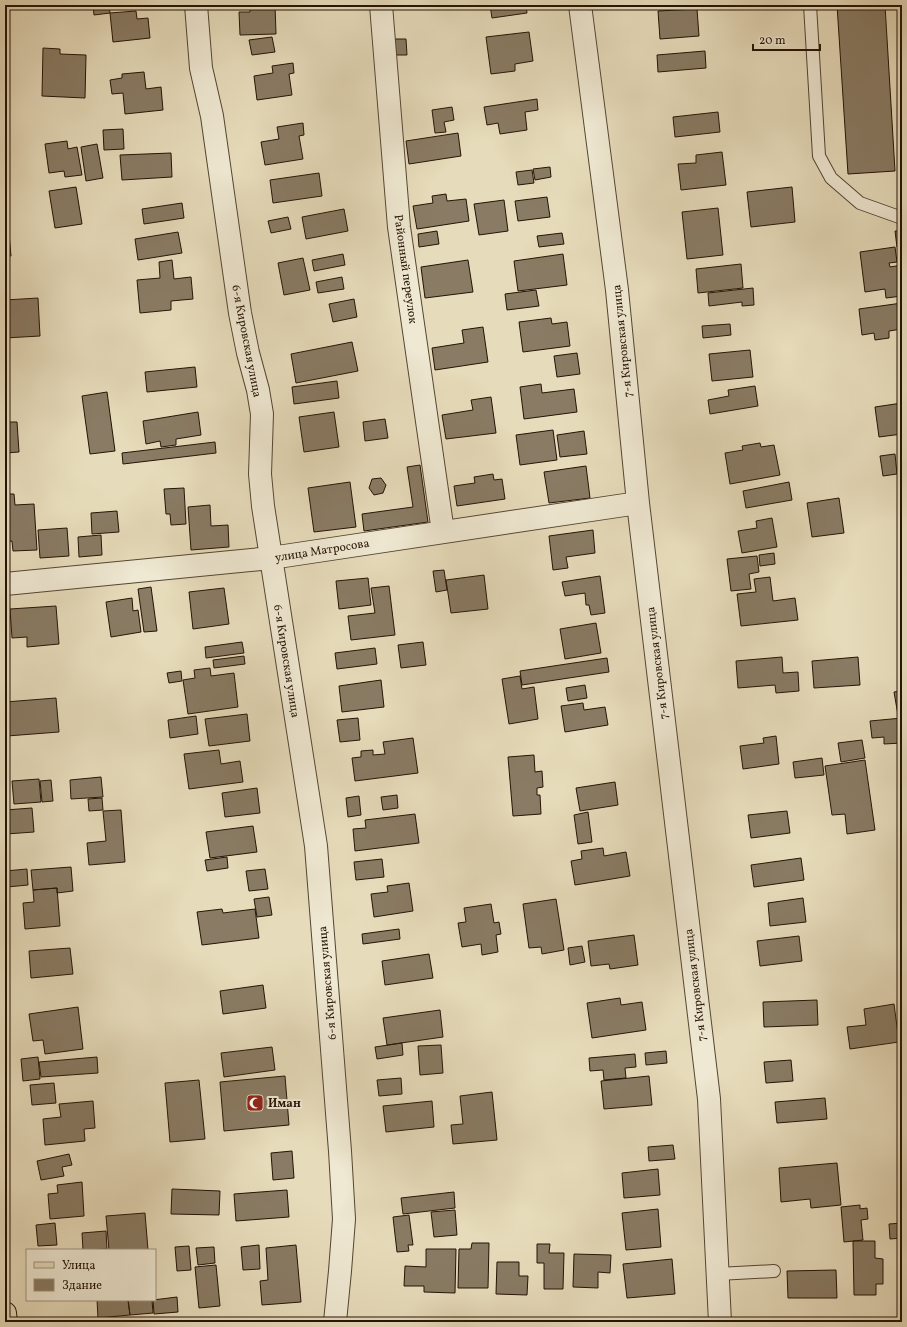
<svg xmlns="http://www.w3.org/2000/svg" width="907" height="1327" viewBox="0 0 907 1327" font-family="Vollkorn,serif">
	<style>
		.building { fill: #897b64; stroke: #241406 }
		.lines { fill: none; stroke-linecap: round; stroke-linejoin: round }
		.lane-casing { stroke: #544633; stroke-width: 14 }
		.street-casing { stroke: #544633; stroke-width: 24 }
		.primary-casing { stroke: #241406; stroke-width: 24 }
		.lane { stroke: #efe8d2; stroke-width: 12 }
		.street { stroke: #efe8d2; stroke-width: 22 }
		.primary { stroke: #e6dbba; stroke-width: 22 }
		.labels { text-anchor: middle; stroke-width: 4; stroke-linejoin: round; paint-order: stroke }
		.street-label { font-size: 12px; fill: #241406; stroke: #efe8d2 }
		.poi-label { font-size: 12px; font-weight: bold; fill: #241406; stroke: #efe8d2; text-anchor: start }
	</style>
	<rect width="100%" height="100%" fill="#e6dbba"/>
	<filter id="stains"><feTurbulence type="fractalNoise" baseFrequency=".005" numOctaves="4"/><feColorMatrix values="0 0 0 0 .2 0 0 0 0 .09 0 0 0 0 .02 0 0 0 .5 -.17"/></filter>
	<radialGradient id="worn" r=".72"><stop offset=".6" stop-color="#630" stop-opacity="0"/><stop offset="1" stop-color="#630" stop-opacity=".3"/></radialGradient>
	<path class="building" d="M93 5H109L110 13 94 15Z
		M250 5H275L276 34 240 35 239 12H250Z
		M322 5H371V6L322 8Z
		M417 5H438V9H417Z
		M490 5H526L527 13 492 18Z
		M837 5H885L895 171 848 174Z
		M697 9 699 36 660 39 658 11Z
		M136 11 137 19 148 18 150 38 113 42 110 13Z
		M529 32 533 61 515 64V71L491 74 486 37Z
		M272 37 275 52 252 55 249 40Z
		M392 39H406L407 55H393Z
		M43 48 60 49V54L86 55 85 98 42 96Z
		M705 51 706 68 658 72 657 55Z
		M293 63 294 73 289 74 292 95 257 100 254 76 273 73 272 66Z
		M144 72 146 89 161 87 163 110 125 114 123 93 112 94 110 80 122 78V74Z
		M537 99 538 110 525 112 527 130 500 134 498 123 487 125 484 107Z
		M452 107 454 120 444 122 446 132 435 133 432 110Z
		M718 112 720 132 675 137 673 117Z
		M303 123 304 135 299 136 303 159 265 165 261 142 279 139 277 127Z
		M123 129 124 149 104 150 103 130Z
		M458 133 461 156 409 164 406 141Z
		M67 141 68 149 77 147 82 175 65 177 64 171 49 173 45 144Z
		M97 144 103 178 86 181 81 147Z
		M722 152 726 185 681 190 678 164 696 163V155Z
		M171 153 172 177 122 180 120 155Z
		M550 167 551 177 535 180 533 169Z
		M532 170 534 183 518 185 516 172Z
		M319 173 322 196 273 203 270 180Z
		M76 187 82 224 55 228 49 191Z
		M792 187 795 222 751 227 747 192Z
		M446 194 447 201 466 199 469 221 417 229 413 206 433 203 432 196Z
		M547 197 550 217 518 221 515 201Z
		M504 200 508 231 479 235 474 204Z
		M182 203 184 218 144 224 142 209Z
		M718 208 723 255 687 259 682 212Z
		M344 209 348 231 306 239 302 217Z
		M288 217 291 229 271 233 268 221Z
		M437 231 439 244 419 247 418 234Z
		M895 231H902V246L897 247Z
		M178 232 182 253 138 260 135 239Z
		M562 233 564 244 539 247 537 236Z
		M9 234 11 256 5 257V235Z
		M895 247 897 262 889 263 890 267 902 265V296L886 298 885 289 865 292 860 252Z
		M343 254 345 265 314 271 312 260Z
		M563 254 567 285 518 291 514 261Z
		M303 258 310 290 284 295 278 263Z
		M172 260 174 279 191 277 193 299 171 301V310L140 313 137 280 160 278 159 262Z
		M468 260 473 292 425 298 421 267Z
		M741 264 743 288 698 293 696 269Z
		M342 277 344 289 318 293 316 282Z
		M753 288 754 305 742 306V302L709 306 708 293Z
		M536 290 539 306 507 310 505 294Z
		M38 298 40 336 5 338V300Z
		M354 299 357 317 333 322 329 304Z
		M902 303V329L889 331V338L875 340 874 333 862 335 859 309Z
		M551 318 552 324 567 322 570 346 523 352 519 322Z
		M730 324 731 335 703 338 702 326Z
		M483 327 488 362 435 370 432 348 464 343 462 330Z
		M352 342 358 371 296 383 291 354Z
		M750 350 753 377 712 381 709 354Z
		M577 353 580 374 557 377 554 356Z
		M195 367 197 387 147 392 145 372Z
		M5 369H8L9 379H5Z
		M337 381 339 398 294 404 292 387Z
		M541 384 542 393 574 389 577 412 524 419 520 387Z
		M755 386 758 406 710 414 708 400 729 396 728 390Z
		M107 392 115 451 90 454 82 396Z
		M491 397 496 433 446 439 442 415 473 410 471 400Z
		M902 403V434L879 437 875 407Z
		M198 412 201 435 176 439V445L161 447 160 441 146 444 143 421Z
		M334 412 339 447 304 452 299 417Z
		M385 419 388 438 365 441 363 422Z
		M5 422H17L19 452 5 453Z
		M553 430 557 460 520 465 516 435Z
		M584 431 587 454 560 457 557 435Z
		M215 442 216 453 123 464 122 453Z
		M760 443 761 447 774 445 780 475 730 484 725 453 743 450 742 446Z
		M895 454 897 474 883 476 880 456Z
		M420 465 428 522 364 531 362 514 413 507 407 467Z
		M586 466 590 498 549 503 544 472Z
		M493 474 494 480 502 479 505 499 457 506 454 486 475 483 474 477Z
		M381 478 386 485 383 493 374 495 369 488 372 479Z
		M350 482 356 527 314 532 308 488Z
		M789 482 792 500 746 508 743 491Z
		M184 488 186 524 171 525 170 514H166L164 489Z
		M902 493V507H899L898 494Z
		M5 494H14L15 505 34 504 37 550 13 551 12 541 5 542Z
		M839 498 844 533 812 537 807 503Z
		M210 505 211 526 228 525 229 547 191 550 188 507Z
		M117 511 119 532 92 534 91 513Z
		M772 518 777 547 742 553 738 531 757 528 756 521Z
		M67 528 69 556 40 558 38 530Z
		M593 530 595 553 566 557 568 568 553 570 549 536Z
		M101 535 102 555 79 557 78 537Z
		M774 553 775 564 760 566 759 555Z
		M757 556 759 572 749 574 751 589 731 591 727 559Z
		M444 570 447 590 436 592 433 571Z
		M484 575 488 609 451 613 446 580Z
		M600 576 605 613 591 615 589 605H586L585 593 565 596 562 582Z
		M770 577 773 601 795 598 798 620 741 626 737 594 756 592 754 579Z
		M368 578 371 605 339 609 336 581Z
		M389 586 395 635 351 640 348 616 375 613 371 588Z
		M151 587 157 631 144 632 138 589Z
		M224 588 229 624 193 629 189 592Z
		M132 598 133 611 138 610 141 632 111 637 106 602Z
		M56 606 59 644 27 647V637L12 638 10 609Z
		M596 623 601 653 565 659 560 629Z
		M242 642 244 653 206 658 205 647Z
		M423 642 426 665 401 668 398 645Z
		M375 648 377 664 337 669 335 653Z
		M244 656 245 664 214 668 213 660Z
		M782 657 783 673 798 672 799 691 776 693 775 685 738 688 736 661Z
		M858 657 860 685 814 688 812 661Z
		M607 658 609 672 522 685 520 671Z
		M210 668 211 676 234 673 238 707 188 714 183 680 195 678 194 670Z
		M181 671 182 681 169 683 167 673Z
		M520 676 522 689 534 687 538 719 509 724 502 679Z
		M381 680 384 707 342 712 339 686Z
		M585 685 587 698 568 701 566 688Z
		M902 691V714L898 715 894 692Z
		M56 698 59 732 7 736 5 702Z
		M583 703 584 710 605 707 608 725 565 732 561 706Z
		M247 714 250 741 209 746 205 719Z
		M196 716 198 734 170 738 168 720Z
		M358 718 360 740 340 742 337 720Z
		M902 718V743L884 744V737L872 738 870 721Z
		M776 736 779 764 743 769 740 746 764 743 763 738Z
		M413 738 418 773 355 781 352 758 361 757V751L373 750V755L385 754 383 742Z
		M862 740 865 758 841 762 838 743Z
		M219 750 221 764 240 761 243 782 189 789 184 754Z
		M534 755 535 772 542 771 543 787 537 788V795H540L541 814 513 816 508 757Z
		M822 758 824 775 795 778 793 762Z
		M865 760 875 830 847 834 845 814 832 815 825 766Z
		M101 777 103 797 71 799 70 780Z
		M39 779 41 802 14 804 12 781Z
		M51 780 53 801 42 802 40 781Z
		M615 782 618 805 580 811 576 788Z
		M257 788 260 813 225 817 222 793Z
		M397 795 398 808 383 810 381 797Z
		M359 796 361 815 348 817 346 798Z
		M102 798 103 810 89 811 88 799Z
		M32 808 34 832 6 834 5 810Z
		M121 810 125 862 89 865 87 843 106 841 103 811Z
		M787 811 790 833 751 838 748 815Z
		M588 812 592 842 578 844 574 815Z
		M415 814 419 843 355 851 353 829 366 828 365 820Z
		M253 826 257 852 210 858 206 832Z
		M603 848 604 856 626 852 630 876 575 885 571 861 582 859 581 851Z
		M227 857 228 868 207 871 205 860Z
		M801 858 804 880 754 887 751 865Z
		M382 859 384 877 356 880 354 862Z
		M71 867 73 891 57 893V888L33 890 31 870Z
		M27 869 28 885 7 887 5 871Z
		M265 869 268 889 249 891 246 871Z
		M409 883 413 911 374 917 371 894 388 892 387 886Z
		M57 888 60 926 25 929 23 903 34 902 33 890Z
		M269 897 272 915 257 917 254 899Z
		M803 898 806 922 770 926 768 903Z
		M556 899 564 950 542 954 541 947 529 948 523 904Z
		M491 904 494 923 499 922 501 934 496 935 498 952 482 955 481 944 462 947 458 923 466 922 464 908Z
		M222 909 223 913 255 909 259 938 202 945 197 912Z
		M399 929 400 939 363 944 362 934Z
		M634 935 638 965 610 969 609 964 591 966 588 941Z
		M799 936 802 961 760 966 757 941Z
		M582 946 585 962 570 965 568 948Z
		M70 948 73 974 31 978 29 951Z
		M429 954 433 978 385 985 382 961Z
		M263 985 266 1008 223 1014 220 991Z
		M620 998 621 1005 642 1002 646 1030 592 1038 587 1003Z
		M817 1000 818 1025 764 1027 763 1002Z
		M894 1004 899 1042 850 1049 847 1027 866 1025 864 1009Z
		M78 1007 83 1049 45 1054 43 1040 33 1041 29 1014Z
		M440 1010 443 1037 387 1045 383 1018Z
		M402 1043 403 1055 377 1059 375 1047Z
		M441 1045 443 1073 420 1075 418 1046Z
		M272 1047 275 1070 224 1077 221 1053Z
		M666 1051 667 1063 646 1065 645 1053Z
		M635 1054 636 1067 625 1068 626 1078 604 1080 603 1070 590 1071 589 1058Z
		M38 1057 40 1079 23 1081 21 1059Z
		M97 1057 98 1073 41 1077 39 1062Z
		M791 1060 793 1081 766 1083 764 1062Z
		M285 1076 289 1125 224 1131 220 1082Z
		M649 1076 652 1105 604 1109 601 1081Z
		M401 1078 402 1094 379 1096 377 1080Z
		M199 1080 205 1139 170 1142 165 1083Z
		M54 1083 56 1103 32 1105 30 1085Z
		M492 1092 497 1140 453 1144 451 1125 463 1124 460 1096Z
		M825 1098 827 1119 777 1123 775 1102Z
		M93 1101 95 1128 84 1129 85 1141 45 1145 43 1119 61 1117 59 1104Z
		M432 1101 434 1127 386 1132 383 1106Z
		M673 1145 675 1159 649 1161 648 1147Z
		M292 1151 294 1178 273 1180 271 1153Z
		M69 1154 72 1165 62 1167 64 1176 41 1180 37 1161Z
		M837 1163 841 1205 811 1208 810 1199 781 1202 779 1168Z
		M658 1169 660 1195 624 1198 622 1173Z
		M82 1182 84 1216 50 1219 48 1194 58 1193 57 1185Z
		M172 1189 220 1191 219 1215 171 1214Z
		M287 1190 289 1217 236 1221 234 1194Z
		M454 1192 455 1208 403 1214 401 1198Z
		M860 1205V1209L867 1208 868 1219 861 1220 863 1240 844 1242 841 1207Z
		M658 1209 661 1247 626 1250 622 1213Z
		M455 1210 457 1235 434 1237 431 1212Z
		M145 1213 148 1250H109L106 1216Z
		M409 1215 413 1245H408L409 1251 397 1252 393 1217Z
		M55 1223 57 1245 38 1246 36 1225Z
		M902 1223V1238L890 1239 889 1224Z
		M106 1231 107 1249 83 1250 82 1233Z
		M853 1241H875V1258L883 1259V1284H876V1295H854Z
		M472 1243H489L488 1288H458L459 1249H471Z
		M537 1244H550L549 1253H564L563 1289H544V1263H537Z
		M259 1245 260 1269 243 1270 241 1247Z
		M296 1245 301 1302 262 1305 260 1281 268 1280 266 1248Z
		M189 1246 191 1270 177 1271 175 1247Z
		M214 1247 215 1263 198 1265 196 1248Z
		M426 1249H456L455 1293 424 1292V1286H404L405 1266 426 1267Z
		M574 1254 611 1255 610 1273 598 1272V1288L573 1287Z
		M672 1259 675 1294 627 1298 623 1264Z
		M497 1262H519V1276H528L527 1295 496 1294Z
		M216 1265 220 1306 199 1308 195 1267Z
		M836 1270 837 1298H788L787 1271Z
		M177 1297 178 1312 154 1314 153 1300Z
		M97 1300H128L130 1315 98 1318Z
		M128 1300H152L153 1313 130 1315Z"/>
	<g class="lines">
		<g class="lane-casing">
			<path id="lane" d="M810 5 819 156 831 178 860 203 902 218
				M718 1274 774 1271"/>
		</g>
		<g class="street-casing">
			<path id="street" d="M196 5 201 68 212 116 240 313 248 353 258 390 262 414 260 474 263 506 316 846 340 1151 344 1219 340 1271 335 1322
				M381 5 399 227 443 532
				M580 5 617 290 638 503 709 1099 720 1322
				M5 584 271 558 638 503"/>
		</g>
		<g class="primary-casing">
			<path id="primary" d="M5 1313 6 1322"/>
		</g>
		<use href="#lane" class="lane"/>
		<use href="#street" class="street"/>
		<use href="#primary" class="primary"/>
	</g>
	<defs>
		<g id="mosque-square" transform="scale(0.9)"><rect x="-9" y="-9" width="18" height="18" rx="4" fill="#8f2418" stroke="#efe8d2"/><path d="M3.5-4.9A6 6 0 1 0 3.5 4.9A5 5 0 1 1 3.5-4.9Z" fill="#fff"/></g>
	</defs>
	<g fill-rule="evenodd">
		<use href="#mosque-square" x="255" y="1103"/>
	</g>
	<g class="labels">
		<g class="street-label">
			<text transform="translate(406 269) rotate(82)" y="4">Районный переулок</text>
			<text transform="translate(247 341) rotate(79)" y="4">6-я Кировская улица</text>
			<text transform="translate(622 341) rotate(-96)" y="4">7-я Кировская улица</text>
			<text transform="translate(322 550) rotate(-9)" y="4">улица Матросова</text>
			<text transform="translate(287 661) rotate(81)" y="4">6-я Кировская улица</text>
			<text transform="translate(657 663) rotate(-97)" y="4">7-я Кировская улица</text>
			<text transform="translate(327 983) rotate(-95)" y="4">6-я Кировская улица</text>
			<text transform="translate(695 985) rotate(-97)" y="4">7-я Кировская улица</text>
		</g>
		<g class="poi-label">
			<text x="268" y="1107">Иман</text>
		</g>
	</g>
	<rect width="907" height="1327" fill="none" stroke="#e6dbba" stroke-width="20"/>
	<rect x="6" y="6" width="895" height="1315" fill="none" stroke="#241406" stroke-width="2"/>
	<rect x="10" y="10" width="887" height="1307" fill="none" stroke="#241406"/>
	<rect x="26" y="1249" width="130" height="52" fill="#efe8d2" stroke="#9e9380"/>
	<rect x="34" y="1262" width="20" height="6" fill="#e6dbba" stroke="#9e9380"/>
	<text x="62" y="1269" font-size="12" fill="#241406">Улица</text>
	<rect x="34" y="1279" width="20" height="12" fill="#897b64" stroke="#9e9380"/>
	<text x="62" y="1289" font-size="12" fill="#241406">Здание</text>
	<path d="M753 44v6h67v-6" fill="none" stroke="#241406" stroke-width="2"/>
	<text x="759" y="44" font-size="12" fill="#241406" stroke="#efe8d2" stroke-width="3" paint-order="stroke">20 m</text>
	<rect width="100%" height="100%" filter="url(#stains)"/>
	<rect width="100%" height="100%" fill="url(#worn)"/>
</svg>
